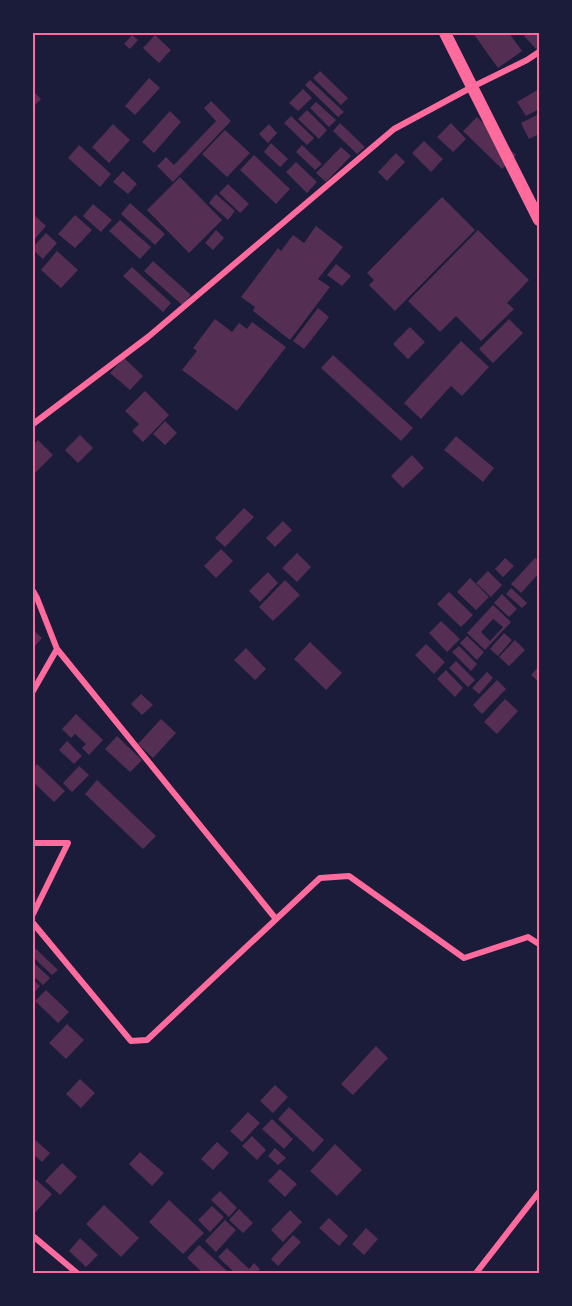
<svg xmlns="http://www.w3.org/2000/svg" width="572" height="1306" viewBox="0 0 572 1306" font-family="'IBM Plex Sans',sans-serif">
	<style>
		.building { fill: #542f53; fill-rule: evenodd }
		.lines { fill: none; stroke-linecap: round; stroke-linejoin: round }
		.minor { stroke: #ff6b9d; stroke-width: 6 }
		.trunk { stroke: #ff6b9d; stroke-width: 12 }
		.neatline { fill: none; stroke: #ff6b9d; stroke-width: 2 }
	</style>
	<rect width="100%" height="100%" fill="#1b1b3a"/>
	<path class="building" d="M473 33H509L522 51 498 68Z
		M528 33H539V52L524 36Z
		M132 35 138 40 130 49 124 44Z
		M155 35 171 50 159 63 143 48Z
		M320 71 348 98 341 105 313 78Z
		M149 78 160 88 135 115 125 106Z
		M310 80 344 112 338 117 305 85Z
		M303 89 312 98 298 111 289 103Z
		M539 89V109L526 116 517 102Z
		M33 91 41 99 33 107Z
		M211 101 231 121 173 182 157 166 166 157 174 165 216 121 204 108Z
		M316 102 336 120 329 127 310 108Z
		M307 110 327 130 319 139 298 119Z
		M170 111 181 122 154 153 142 142Z
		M539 114V134L529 139 521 123Z
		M291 116 314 138 307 145 284 123Z
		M477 117 516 155 502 169 463 131Z
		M340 123 365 147 357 154 333 131Z
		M451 123 466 139 453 152 437 137Z
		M113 124 130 140 109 163 92 147Z
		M269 124 277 133 268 143 259 134Z
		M225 130 250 153 227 177 202 154Z
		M424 141 443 159 431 172 412 153Z
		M271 143 288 159 280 167 264 152Z
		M79 145 111 174 100 187 68 158Z
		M302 145 322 164 315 170 296 152Z
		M341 147 351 156 326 182 316 173Z
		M396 153 405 162 387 181 378 172Z
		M254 155 290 189 276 204 240 170Z
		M296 162 317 182 307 193 286 172Z
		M123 171 137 184 128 194 113 182Z
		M180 177 222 220 189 253 147 210Z
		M228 184 249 204 240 213 219 193Z
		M216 194 235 211 228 220 209 203Z
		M442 197 475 230 395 311 369 285 374 280 367 273Z
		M130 203 165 234 155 245 121 214Z
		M93 204 112 220 101 232 83 216Z
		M33 214 46 226 33 241Z
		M75 215 92 230 75 248 58 234Z
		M120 220 151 247 140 259 109 231Z
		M316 226 343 247 318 279 330 287 290 340 253 311 255 307 241 297 278 248 281 251 293 235 304 243Z
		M216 230 224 238 213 250 205 243Z
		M478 230 529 280 507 303 514 309 481 341 456 316 440 332 408 301Z
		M46 233 57 243 43 259 33 250V247Z
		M57 251 78 270 61 288 41 270Z
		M153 261 191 295 182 305 144 271Z
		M336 264 351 276 342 286 327 275Z
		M132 267 171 303 163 312 123 276Z
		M318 308 329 317 304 349 293 341Z
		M215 319 232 332 239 323 247 329 252 322 286 347 237 411 182 370 197 351 193 348Z
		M509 319 523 333 493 363 479 349Z
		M410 327 425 342 408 359 393 344Z
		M461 341 489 367 462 396 451 386 421 419 404 403Z
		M333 355 413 428 401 441 321 368Z
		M124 358 143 376 130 390 110 373Z
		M145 391 169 415 143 442 132 431 139 424 125 411Z
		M165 421 177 433 165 445 153 434Z
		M80 435 93 448 78 463 65 450Z
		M456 436 494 468 483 482 444 450Z
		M38 440 53 455 33 475V445Z
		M412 455 424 468 403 488 391 476Z
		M244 508 254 517 225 547 215 538Z
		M283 521 292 530 275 547 266 538Z
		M221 549 233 561 216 578 204 566Z
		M297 553 311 567 297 582 282 568Z
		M505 558 514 566 503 577 495 569Z
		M535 558 539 561V573L521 593 511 584Z
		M488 571 502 585 491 597 476 583Z
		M268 572 278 583 260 602 249 591Z
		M470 578 489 597 476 610 457 592Z
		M285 580 300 595 273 621 259 607Z
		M511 588 527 603 522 608 506 594Z
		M449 592 473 615 461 627 437 604Z
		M502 594 517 609 509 617 494 603Z
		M493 605 511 622 485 650 467 633ZM493 619 503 627 490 641 481 632Z
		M441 621 460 639 447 652 429 633Z
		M33 630 42 638 33 648Z
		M504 633 512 640 498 656 490 649Z
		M467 636 484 652 477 660 460 643Z
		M515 640 525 650 509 666 499 657Z
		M310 642 342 673 326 690 294 659Z
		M426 644 445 662 434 674 415 655Z
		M459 646 477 664 471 671 452 652Z
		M246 648 266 669 255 680 234 660Z
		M456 661 475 680 468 687 449 668Z
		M539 666V682L531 675Z
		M446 670 463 688 455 697 437 679Z
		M487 672 493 678 479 694 472 688Z
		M497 680 506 689 482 714 473 705Z
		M141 694 153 705 142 715 131 704Z
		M505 699 518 711 497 734 484 722Z
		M76 714 103 740 89 755 82 748 86 744 75 734 71 738 62 729Z
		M161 719 176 733 153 758 138 744Z
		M117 736 142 760 130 772 105 749Z
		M67 741 82 756 74 764 59 750Z
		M37 764 65 791 54 802 33 782V768Z
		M79 766 89 775 72 792 63 783Z
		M97 780 156 836 143 849 85 794Z
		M33 946 58 970 52 975 33 957Z
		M33 962 50 978 43 985 33 976Z
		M33 979 40 986 33 994Z
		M46 990 69 1012 58 1023 35 1001Z
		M67 1024 84 1040 66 1059 49 1043Z
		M376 1046 388 1058 353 1095 341 1084Z
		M80 1079 95 1093 81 1108 66 1094Z
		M275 1085 288 1097 273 1113 260 1101Z
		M289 1107 324 1140 313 1152 278 1119Z
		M248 1112 260 1123 242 1142 230 1131Z
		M272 1119 293 1139 284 1149 262 1129Z
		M252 1136 266 1150 257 1160 242 1146Z
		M33 1138 50 1153 42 1162 33 1154Z
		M217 1142 229 1153 213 1170 201 1159Z
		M335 1144 362 1170 337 1196 310 1171Z
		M275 1148 286 1158 278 1165 268 1156Z
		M140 1152 164 1173 152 1186 129 1164Z
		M62 1163 77 1177 60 1195 45 1181Z
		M280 1169 297 1184 285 1197 268 1181Z
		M33 1177 52 1194 33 1215Z
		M220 1191 237 1208 229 1217 211 1200Z
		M169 1200 204 1233 183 1254 149 1222Z
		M104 1205 139 1238 121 1257 86 1224Z
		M212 1206 224 1217 210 1232 198 1220Z
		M239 1209 253 1223 243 1233 229 1220Z
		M290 1210 302 1222 283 1242 271 1230Z
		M329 1218 348 1236 339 1246 319 1228Z
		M225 1220 236 1230 216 1252 205 1241Z
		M366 1228 378 1239 364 1255 352 1244Z
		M293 1235 301 1242 278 1266 271 1259Z
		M80 1238 98 1255 86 1267 69 1251Z
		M199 1245 227 1271 225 1273H203L187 1258Z
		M227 1248 249 1269 254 1263 260 1269 256 1273H235L218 1257Z"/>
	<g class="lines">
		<path class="minor" d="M33 424 148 337 394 129 472 87 527 60 539 52
			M33 591 37 598 57 649 33 691
			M57 649 276 919
			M33 843H68L33 914
			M33 923 131 1041 147 1040 320 878 349 876 464 958 528 937 539 944
			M33 1236 77 1273
			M476 1273 539 1192"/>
		<path class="trunk" d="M445 33 539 220"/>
	</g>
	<rect width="572" height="1306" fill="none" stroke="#1b1b3a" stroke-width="69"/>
	<rect x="34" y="34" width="504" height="1238" class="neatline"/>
</svg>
